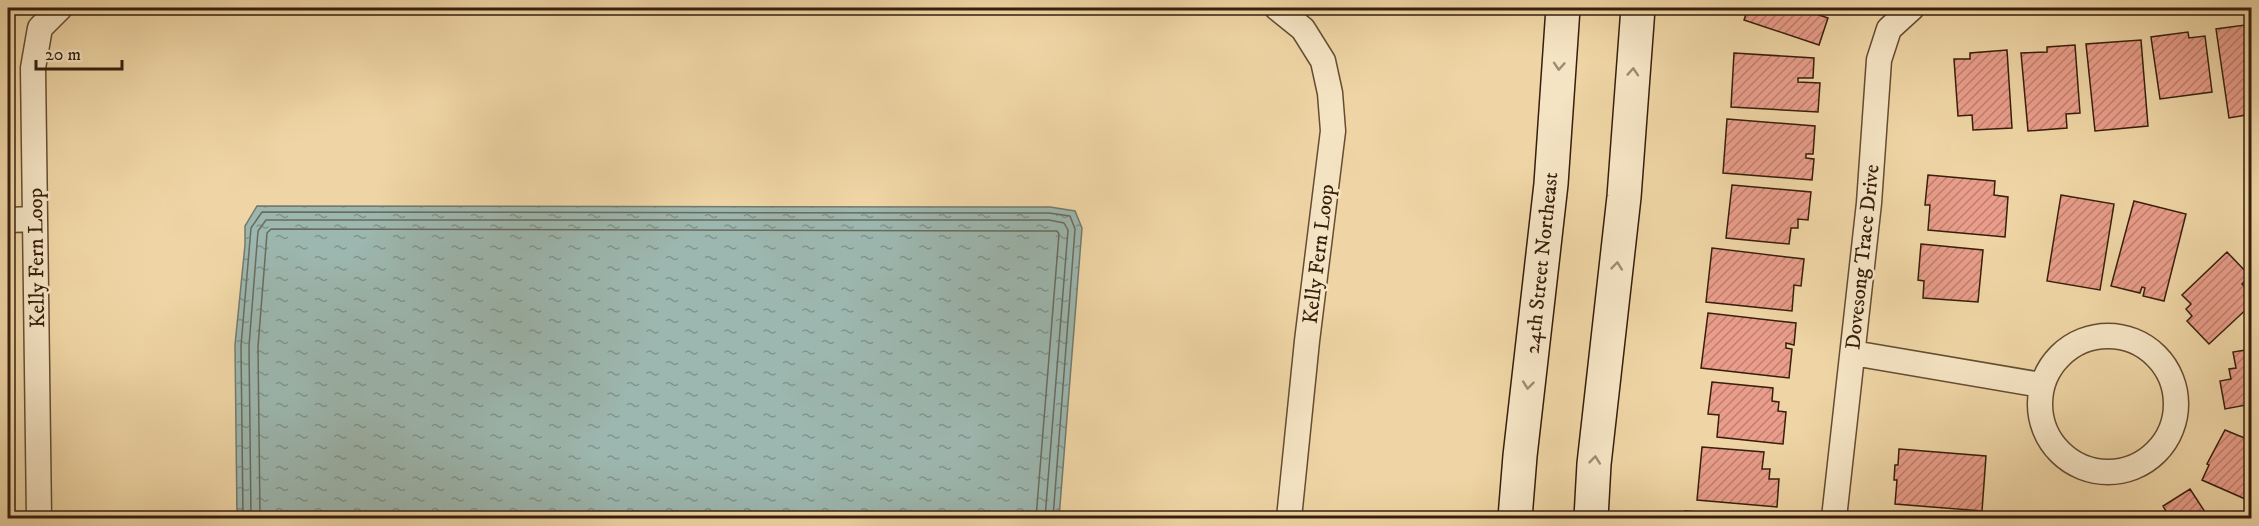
<svg xmlns="http://www.w3.org/2000/svg" width="2259" height="526" viewBox="0 0 2259 526" font-family="'IM FELL DW Pica',serif">
	<style>
		.water { fill: url(#water-ripples); stroke: #747a6e; stroke-width: 1.5 }
		.lines { fill: none; stroke-linecap: round; stroke-linejoin: round }
		.shore { stroke: #6a6b5e; stroke-width: 1.5 }
		.building { fill: url(#building-hatch); stroke: #371f0c; stroke-width: 1.5 }
		.street-casing { stroke: #654c32; stroke-width: 27 }
		.secondary-casing { stroke: #371f0c; stroke-width: 36 }
		.street { stroke: #f5e4c4; stroke-width: 24 }
		.secondary { stroke: #f5e4c4; stroke-width: 33 }
		.oneway { stroke: #a08b71 }
		.labels { text-anchor: middle; stroke-width: 5; stroke-linejoin: round; paint-order: stroke }
		.street-label { font-size: 21px; fill: #371f0c; stroke: #f5e4c4 }
	</style>
	<defs>
		<pattern id="water-ripples" width="26" height="14" patternUnits="userSpaceOnUse" patternTransform="scale(1.5)"><rect width="26" height="14" fill="#9cb7af"/><path d="M2 4q2-2 4 0t4 0M15 11q2-2 4 0t4 0" fill="none" stroke="#80948d"/></pattern>
		<pattern id="building-hatch" width="6" height="6" patternUnits="userSpaceOnUse" patternTransform="scale(1.5)"><rect width="6" height="6" fill="#e99d8a"/><path d="M-1 1l2-2M0 6l6-6M5 7l2-2" fill="none" stroke="#be7f6f"/></pattern>
	</defs>
	<rect width="100%" height="100%" fill="#efd5a5"/>
	<filter id="stains"><feTurbulence type="fractalNoise" baseFrequency=".00333" numOctaves="4"/><feColorMatrix values="0 0 0 0 .2 0 0 0 0 .09 0 0 0 0 .02 0 0 0 .5 -.17"/></filter>
	<radialGradient id="worn" r=".72"><stop offset=".6" stop-color="#630" stop-opacity="0"/><stop offset="1" stop-color="#630" stop-opacity=".3"/></radialGradient>
	<path class="water" d="M257 206 1050 207 1075 211 1082 228 1059 518H237L235 345 245 245V226Z"/>
	<g class="lines">
		<path class="shore" d="M243 518 241 346 251 228 262 212 1049 213 1070 216 1075 229 1053 518
			M251 518 249 346 258 231 266 220H1049L1064 223 1068 230 1045 518
			M260 518 258 347 267 233 271 229 1057 231 1059 234 1036 518"/>
	</g>
	<path class="building" d="M1748 8H1821L1819 15 1828 18 1819 45 1744 20Z
		M2252 23V114L2229 118 2216 29 2245 25 2247 33 2250 32 2249 24Z
		M2188 32 2189 38 2205 36 2212 92 2160 99 2151 37Z
		M2141 40 2148 126 2095 131 2086 44Z
		M2075 45 2080 113 2066 114 2067 128 2028 131 2021 53 2047 52V47Z
		M2007 50 2012 128 1973 130 1972 115 1958 116 1954 59H1970V53Z
		M1734 53 1814 58 1813 78H1798V82L1820 83 1818 112 1731 107Z
		M1727 119 1815 126 1813 154H1806V158L1814 159 1812 180 1723 173Z
		M1928 175 1995 181 1994 195 2008 197 2005 237 1928 230 1930 205H1925Z
		M1732 185 1811 192 1808 220 1798 219V228H1791L1789 244 1726 238Z
		M2061 195 2114 204 2100 290 2047 281Z
		M2134 201 2186 214 2164 301 2143 296 2145 288 2142 287 2140 293 2111 286Z
		M1921 244 1983 250 1978 302 1923 298 1924 281 1918 280Z
		M1712 248 1804 259 1801 286 1794 285 1792 311 1706 302Z
		M2227 252 2250 276 2242 284 2252 294V304L2209 344 2187 321 2192 316 2186 309 2191 304 2182 295Z
		M1708 313 1796 323 1794 345 1786 343V348L1792 349 1789 378 1701 368Z
		M2252 349V404L2225 409 2220 381 2231 379 2229 369 2236 368 2233 352Z
		M1712 382 1773 388 1772 401 1779 402 1778 411 1786 412 1783 444 1717 437 1719 415 1708 414Z
		M2225 430 2252 441V502L2202 480 2209 465 2207 464Z
		M1702 447 1764 452 1762 469H1770L1769 479H1779L1777 507 1697 500Z
		M1899 449 1986 456 1982 511 1895 504 1897 480H1894L1895 465H1898Z
		M2190 489 2209 518H2160L2167 513 2163 506Z
		M1685 511 1775 517V518H1685Z
		M2042 513 2071 515 2070 518H2042Z"/>
	<g class="lines">
		<g class="street-casing">
			<path id="street" d="M1277 8 1303 29 1323 61 1330 93 1333 131 1307 341 1289 518
				M8 220 35 219
				M2040 404a68 68 0 1 1 136 0a68 68 0 1 1-136 0Z
				M1853 353 2041 385
				M39 518 33 68 40 28 60 8
				M1834 518 1869 203 1879 60 1889 29 1912 8"/>
		</g>
		<g class="secondary-casing">
			<path id="secondary" d="M1515 518 1520 456 1551 184 1563 8
				M1591 518 1594 464 1624 197 1638 8"/>
		</g>
		<use href="#street" class="street"/>
		<use href="#secondary" class="secondary"/>
	</g>
	<defs><path id="oneway-chevron" d="M-2-3.5L2.5 0L-2 3.5" fill="none" stroke-width="1.6" stroke-linecap="round" stroke-linejoin="round" transform="scale(1.5)"/></defs>
	<g class="oneway">
		<use href="#oneway-chevron" transform="translate(1559 66) rotate(94)"/>
		<use href="#oneway-chevron" transform="translate(1633 72) rotate(-86)"/>
		<use href="#oneway-chevron" transform="translate(1617 266) rotate(-84)"/>
		<use href="#oneway-chevron" transform="translate(1528 385) rotate(96)"/>
		<use href="#oneway-chevron" transform="translate(1595 460) rotate(-84)"/>
	</g>
	<g class="labels">
		<g class="street-label">
			<text transform="translate(1318 254) rotate(-83)" y="7">Kelly Fern Loop</text>
			<text transform="translate(1862 257) rotate(-84)" y="7">Dovesong Trace Drive</text>
			<text transform="translate(36 258) rotate(-91)" y="7">Kelly Fern Loop</text>
			<text transform="translate(1541 263) rotate(-84)" y="7">24th Street Northeast</text>
		</g>
	</g>
	<rect width="2259" height="526" fill="none" stroke="#efd5a5" stroke-width="30"/>
	<rect x="9" y="9" width="2241" height="508" fill="none" stroke="#371f0c" stroke-width="3"/>
	<rect x="15" y="15" width="2229" height="496" fill="none" stroke="#371f0c" stroke-width="1.5"/>
	<path d="M36 60v9h86v-9" fill="none" stroke="#371f0c" stroke-width="3"/>
	<text x="45" y="60" font-size="18" fill="#371f0c" stroke="#f5e4c4" stroke-width="4.5" paint-order="stroke">20 m</text>
	<rect width="100%" height="100%" filter="url(#stains)"/>
	<rect width="100%" height="100%" fill="url(#worn)"/>
</svg>
